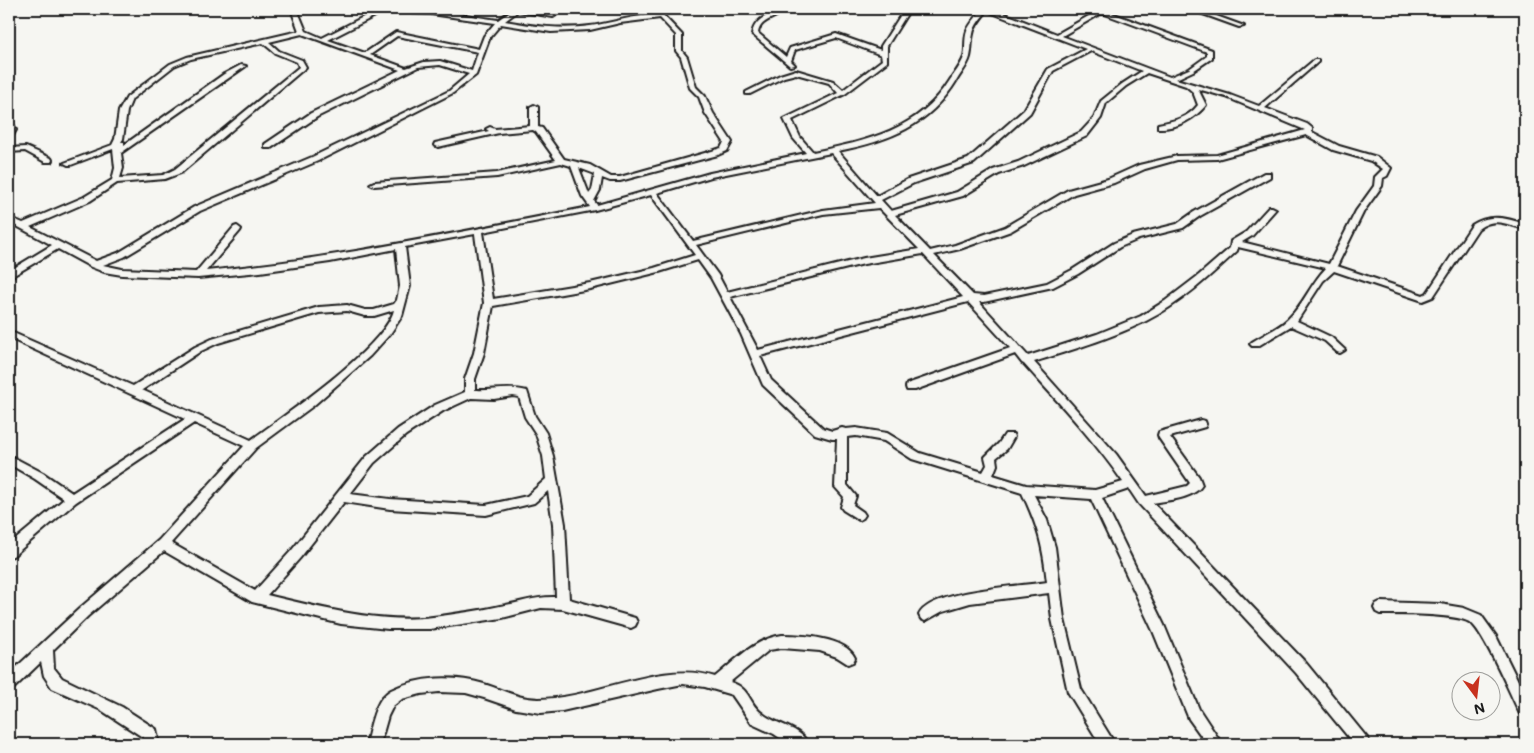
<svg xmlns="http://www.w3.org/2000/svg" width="1534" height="753" viewBox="0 0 1534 753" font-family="Mali,sans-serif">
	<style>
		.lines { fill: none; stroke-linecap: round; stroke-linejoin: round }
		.minor-casing { stroke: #1c1c1c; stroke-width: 4 }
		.minor { fill: #f6f6f2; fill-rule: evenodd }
	</style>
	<rect width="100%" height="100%" fill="#f6f6f2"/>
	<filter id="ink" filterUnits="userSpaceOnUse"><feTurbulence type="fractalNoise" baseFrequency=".02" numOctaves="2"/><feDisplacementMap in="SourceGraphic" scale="10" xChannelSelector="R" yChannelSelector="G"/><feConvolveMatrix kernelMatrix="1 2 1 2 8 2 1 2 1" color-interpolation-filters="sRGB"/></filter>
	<g filter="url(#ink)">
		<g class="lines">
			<g class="minor-casing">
				<path id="minor" d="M291 9H297L306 31 322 38 375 11 386 9 431 10 498 20 512 10 511 9H524L556 15 553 17 518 11 505 21C533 26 561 30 590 26 614 23 639 13 663 15L682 35V51L687 57 696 87 705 96 713 113 732 142 727 151 718 155 620 181H610L602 178 600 190 594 201 597 205 710 173 806 153 793 138 784 119 838 93 829 83 796 74 784 77 750 94H746V92L780 75 796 70 833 81 843 90 882 60 881 55 836 38 795 50 791 61 795 65 790 66 752 34C754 22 763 16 775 13L778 15C769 20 760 22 758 33L786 57 790 48 836 34 881 50V46L902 13 907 14 887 46V62L845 94 792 120 800 137 813 152C867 141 919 130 950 80 955 73 961 65 964 57 966 49 964 39 967 31 970 23 978 16 982 9H993L1057 34 1101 9H1108L1106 11 1212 50V58L1193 71 1176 79 1230 95 1259 106 1314 60H1318V62L1265 108 1307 124 1312 128V132L1339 146 1377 157 1391 168 1387 176 1383 178 1382 186 1364 211 1337 266 1423 295 1427 293 1472 225C1489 213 1507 218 1525 224V229C1507 225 1495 216 1478 229L1433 297 1423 301 1334 271 1323 281 1297 321 1331 337 1345 350 1340 353 1337 352 1325 341 1291 326 1258 346H1252L1250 344 1252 342C1263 335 1279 328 1288 319 1304 304 1311 283 1326 268L1238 247 1237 251C1209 277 1180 304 1146 321 1110 339 1071 350 1034 362L1116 454 1146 496 1187 486 1190 483 1159 438 1158 435 1159 432 1201 420 1205 421 1206 424 1205 427 1170 437 1199 477 1202 485C1194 499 1167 500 1153 503L1306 663 1368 739 1370 744H1354L1296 673 1139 504 1129 489 1102 498 1164 625 1199 709 1222 744H1207L1189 719 1153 631 1091 499 1034 495 1047 520 1055 547 1064 619 1081 689 1115 744H1100L1068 692 1052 619 1049 593 970 603 943 611 925 621 921 619 919 615C930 590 1022 586 1047 582 1043 545 1038 527 1022 493L912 459 884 441 856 436 847 437V485L856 496 853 505 863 512 865 515 863 518 859 520 843 510 841 507 844 497 835 487 837 439H832L815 434 763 385 741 334 711 278 698 260 659 272 590 289 493 306 484 353 475 379V390C492 391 510 386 527 391L535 416 546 433 553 456 565 524 569 599 635 618 637 622 635 626 631 628 563 609 541 608 502 618 430 629H388L341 624 252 602 164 551 88 616 53 650 54 668 62 678 122 707 156 729 159 744H145L144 738 101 710 52 688 44 676 41 662 14 688 9 689V674L80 608 159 540 244 446 194 423 76 502 13 556 9 557V545L64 499 35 479 9 464V455L43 473 72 493 185 419 9 338V331L133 386 195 347 212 339 319 307 347 305 365 310H374L394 304 397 300 400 286 396 249 330 262 260 272 198 278 122 275 104 272 91 267 58 249 9 278V271L52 245 9 222V217L23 223 84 197 112 180 115 168 113 149 71 165H68L64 163 112 145 115 139 119 111 127 97 170 64 187 57 299 31ZM987 11 1086 49 1048 69 1024 110 968 159 908 179 877 196 838 151C889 141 929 126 957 80 961 73 968 65 970 57 972 49 971 41 973 34 974 26 982 17 987 11ZM389 12 431 14 495 23 484 36 479 49 396 32 365 53 328 40 379 14ZM1102 13 1207 52V56L1189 69 1170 77 1062 36ZM660 18 676 35V51L681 57 690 88 699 97 705 113 724 142 721 148 712 151 620 177H611L590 165 564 159 542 128 538 127V107L534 105 530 107V126L495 129 490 127 486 129 489 131 435 143 434 145 438 147 499 133 533 130 536 132 556 160 497 173 374 182 370 184 374 186 497 177 561 163 571 166 582 196 590 207C462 231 336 259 206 271L240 231 241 229 237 226 234 227 196 272 122 269 103 265 124 257 200 211 318 161 453 93 476 75 490 37 501 24 551 32 590 30 620 23ZM302 34 400 70 311 113 265 144V148H271L317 117 418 67 440 65 469 74 449 91 312 157 194 207 118 253 96 261 30 227 90 201 117 183 165 179 181 173 305 68 306 67 302 60 279 51 269 42ZM397 36 478 52 472 71 440 61 424 62 406 68 370 55ZM263 43 275 53 297 62 299 67 175 169 163 175 120 178 123 168 121 153 246 66 241 65 224 74 124 145V142H121L123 139 127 111 132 99 174 66 191 59ZM1091 51 1142 71 1122 84 1101 101 1094 118 1081 132 1018 162 993 170 957 192 891 211 881 200 914 183 974 163 1030 113 1053 71ZM1147 73 1186 86 1193 92 1198 105C1188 118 1174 121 1158 124V128C1176 129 1195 119 1206 105L1198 89 1226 97 1305 130 1217 155 1177 156 1139 165 1108 179 1068 190 1005 227 955 245 930 251 895 215 963 196 999 174 1024 166 1087 136 1101 118 1106 103 1126 86ZM1306 135 1333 150 1371 161 1383 169 1375 177 1374 186 1356 211 1329 264 1242 242 1252 236 1276 209 1272 207H1269L1246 232 1231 241 1230 248 1199 275 1165 301 1141 316 1097 334 1028 356 979 302H984L1053 287 1078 274 1120 247 1139 239 1183 228 1200 216 1270 177V173H1264L1194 212 1177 224 1133 235 1114 243 1072 270 1047 283 984 296 973 295 934 255 960 249 1011 231 1074 194 1114 183 1145 169 1177 160 1217 159ZM831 153 875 203 823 210 693 241 657 193 711 177ZM579 168 595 174 592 190 589 194ZM651 195 695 255 654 268 590 283 493 299 483 232 595 210ZM879 208 919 249 864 258 727 292 718 275 696 245 823 214ZM475 234 484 303 474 353 465 379V392L435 405 398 429 366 457 292 550 255 591 171 543 256 448 313 406 370 356 390 334 402 316 410 286 405 247ZM923 254 963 297 758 350 730 297 864 264ZM968 302 1010 348 907 384 906 387 907 390H915L1015 354 1022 363 1024 364C1058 402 1094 440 1123 482L1095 490 1026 485 993 475 997 465 996 458 1007 449 1014 437 1013 434H1005L999 443 985 457 987 465 983 472 920 453 887 433 856 428 846 429 842 428 832 431 823 428 771 380 760 356ZM394 310C384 348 285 415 251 440L142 390 201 351 218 343 319 313 347 311 365 316H374ZM513 396 519 397 525 417 536 434 543 456 546 479 527 496 486 505 390 499 350 494 374 463 406 435 443 411 471 398 494 399ZM548 491 553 524 556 597C534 596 521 603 500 606 478 611 455 614 433 617 378 624 319 607 267 595L300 558 344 502 390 509 486 515 534 503Z
					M1189 9H1197L1244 26 1239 27Z
					M9 122H12L16 130 12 137H9Z
					M26 147 51 158 52 160 51 162H45L25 151 9 152V148Z
					M1380 602 1440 604 1464 608 1481 615 1496 636 1525 695V716L1520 714C1512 697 1483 631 1471 623 1457 613 1400 614 1380 614L1376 612 1374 608 1376 604Z
					M782 635C801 635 846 637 855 658L853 662 848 664 837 657 820 651 782 648 769 650 730 682C751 688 748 704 763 714 775 724 802 728 808 744H789L774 734 752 724 732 695 705 687 683 684 658 689 562 711 541 713 516 709 484 698 466 693 439 692 421 694 402 699 393 706 388 716 380 744H366C371 727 374 699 391 690 419 676 455 675 484 684 503 690 519 699 539 699 596 699 661 659 715 677 736 660 754 639 782 635Z"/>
			</g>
			<use href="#minor" class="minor"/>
		</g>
	</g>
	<rect width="1534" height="753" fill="none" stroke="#f6f6f2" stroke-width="30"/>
	<rect x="15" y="15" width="1504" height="723" fill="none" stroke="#1c1c1c" stroke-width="2" filter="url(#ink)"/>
	<g transform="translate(1476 696) rotate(165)"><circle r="24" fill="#f6f6f2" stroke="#9f9f9c"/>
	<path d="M0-4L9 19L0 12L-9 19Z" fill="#c8321e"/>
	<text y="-8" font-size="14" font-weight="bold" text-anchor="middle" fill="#1c1c1c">N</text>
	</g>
</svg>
